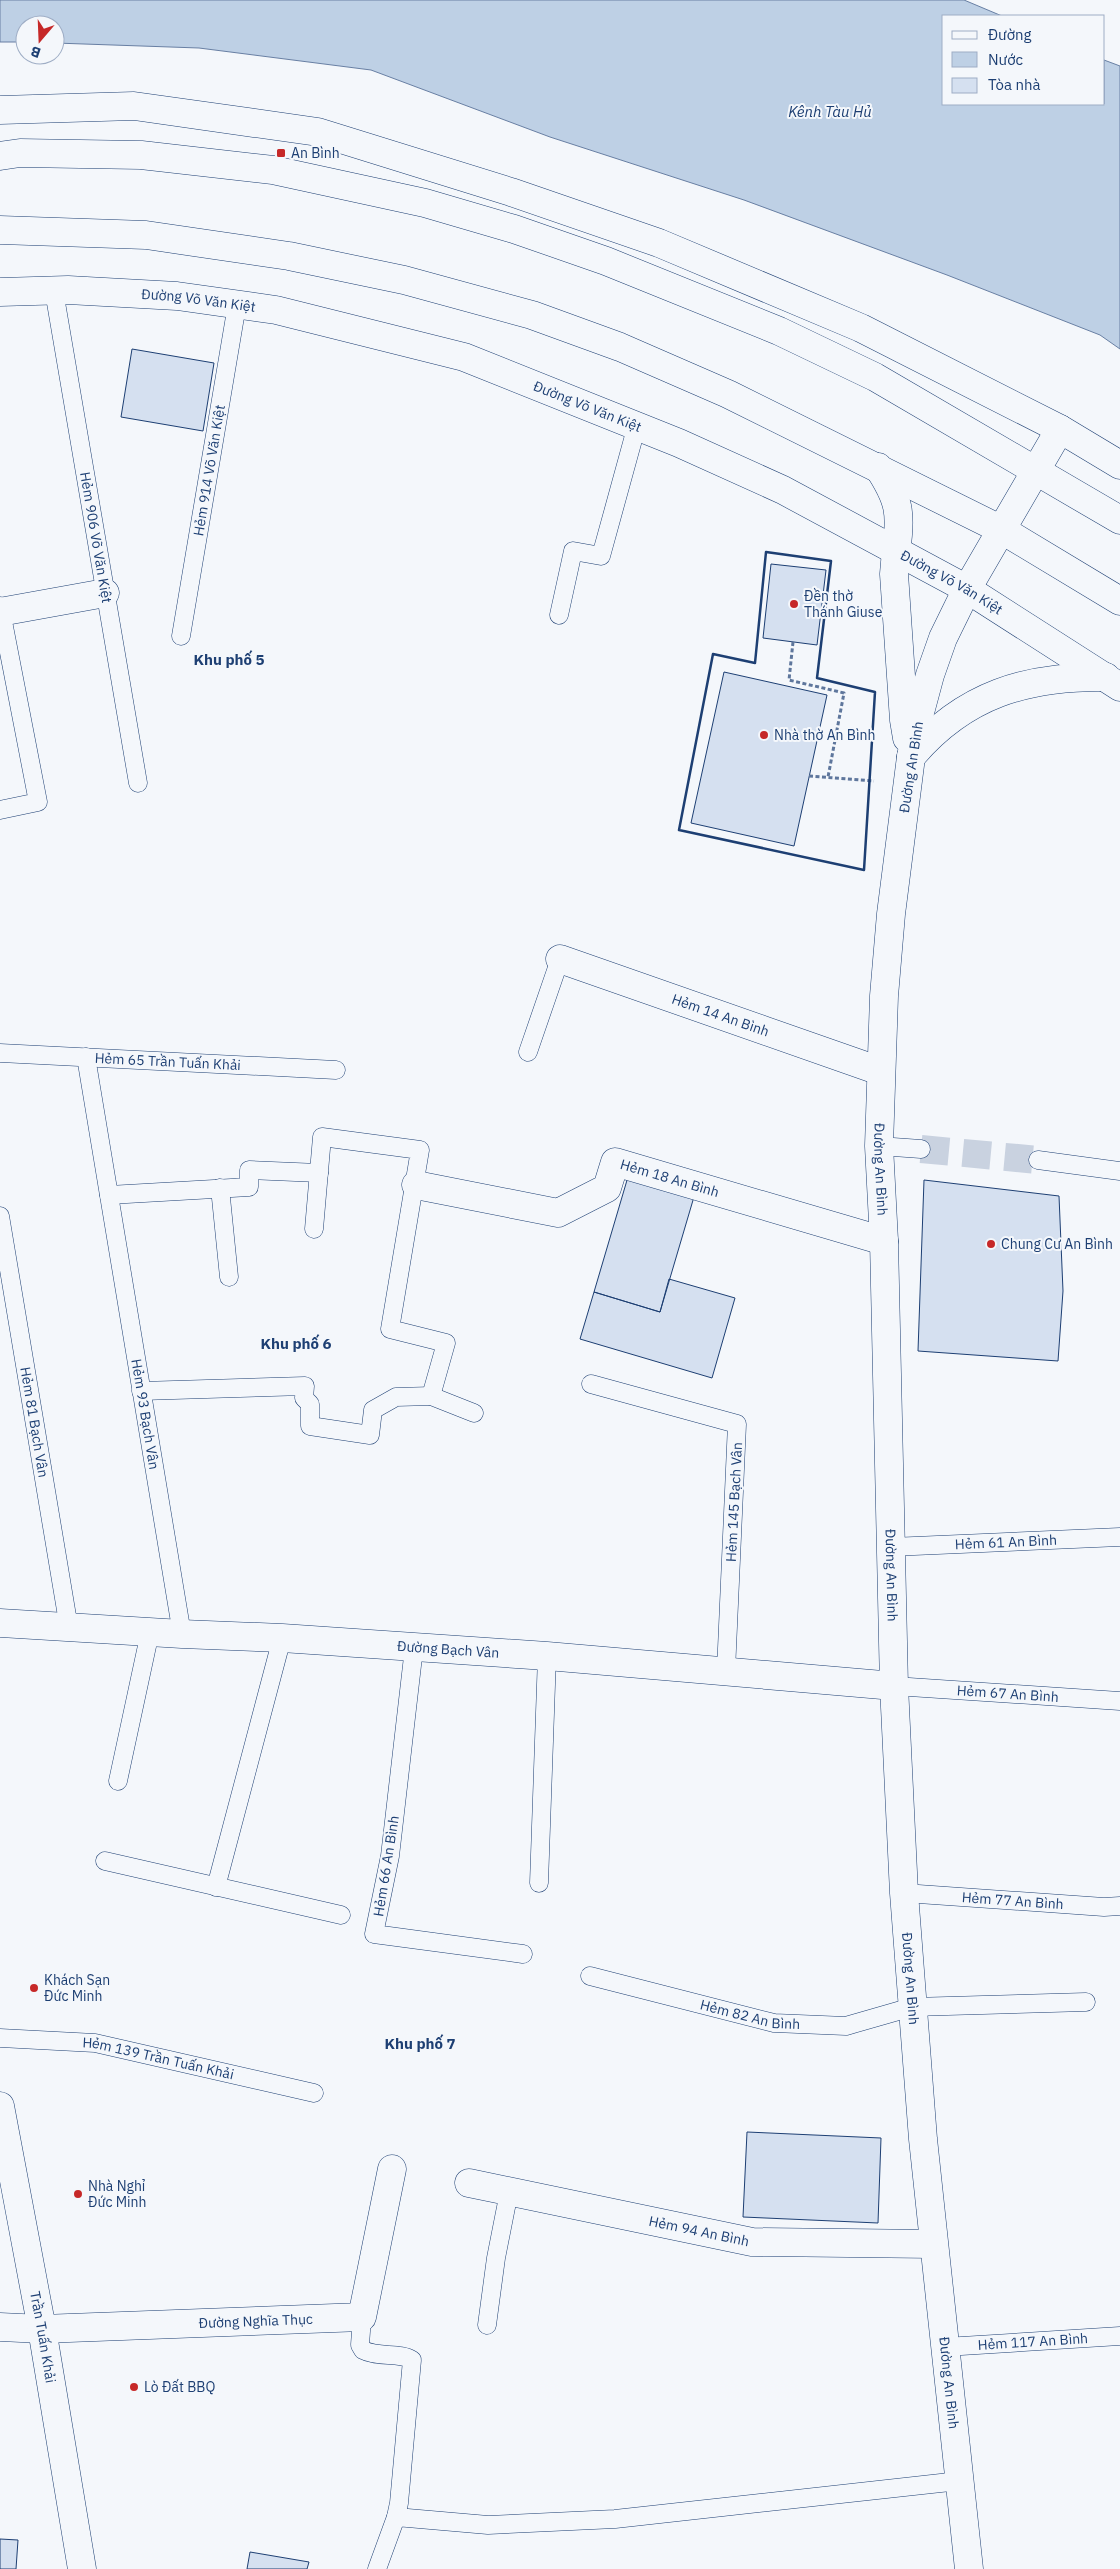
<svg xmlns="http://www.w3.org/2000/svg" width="1120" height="2569" viewBox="0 0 1120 2569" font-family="'IBM Plex Sans',sans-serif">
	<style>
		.water { fill: #bed0e5; stroke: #687fa3 }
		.building { fill: #d5e0f0; stroke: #1d3f73 }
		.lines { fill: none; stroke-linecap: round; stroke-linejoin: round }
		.street-tunnel { stroke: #c9d2e0; stroke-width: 28; stroke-dasharray: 28 14; stroke-linecap: butt }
		.lane-casing { stroke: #1d3f73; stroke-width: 19 }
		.street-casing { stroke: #1d3f73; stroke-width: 29 }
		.secondary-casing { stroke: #1d3f73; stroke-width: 29 }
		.highway-casing { stroke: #1d3f73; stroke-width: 29 }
		.path { stroke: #5e769c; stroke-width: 3; stroke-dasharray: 4 2.5; stroke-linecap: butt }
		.lane { stroke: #f4f7fb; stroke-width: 18 }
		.street { stroke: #f4f7fb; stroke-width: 28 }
		.secondary { stroke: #f4f7fb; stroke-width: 28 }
		.highway { stroke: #f4f7fb; stroke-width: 28 }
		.wall { stroke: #1d3f73; stroke-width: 2.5 }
		.poi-dot { fill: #c62828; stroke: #f4f7fb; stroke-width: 2 }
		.labels { text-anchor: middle; stroke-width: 4; stroke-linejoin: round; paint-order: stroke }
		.poi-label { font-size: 14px; fill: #1d3f73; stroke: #f4f7fb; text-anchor: start }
		.street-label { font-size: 14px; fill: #1d3f73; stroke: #f4f7fb }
		.water-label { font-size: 15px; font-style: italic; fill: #1d3f73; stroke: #f4f7fb }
		.neighbourhood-label { font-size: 15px; font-weight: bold; fill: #1d3f73; stroke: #f4f7fb }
	</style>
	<rect width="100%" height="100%" fill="#f4f7fb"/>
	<path class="water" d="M0 0H964L1002 16H944V104H1104V60L1120 66V349L1100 335 947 275 744 200 550 137 371 70 199 48 55 43V25H25V42H0Z"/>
	<path class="building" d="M132 349 214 363 203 431 121 417Z
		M771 564 826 570 817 645 763 638Z
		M724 672 827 695 794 846 691 823Z
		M630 1170 696 1190 660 1312 594 1292Z
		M924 1180 1059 1196 1063 1291 1058 1361 918 1351Z
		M669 1279 735 1298 712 1378 580 1339 594 1292 660 1312Z
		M747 2132 881 2138 878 2223 743 2217Z
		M0 2539 18 2540 16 2569H0Z
		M250 2552 309 2562 307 2569H247Z"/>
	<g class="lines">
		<path class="street-tunnel" d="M921 1149 1038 1160"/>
		<g class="lane-casing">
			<g id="lane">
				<path id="s1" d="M54 291 138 783"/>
				<path d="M0 606 38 802 0 810"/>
				<path d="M559 615 573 551 601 556 637 425"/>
				<path id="s2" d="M181 636 237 305"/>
				<path d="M528 1052 560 959"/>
				<path id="s3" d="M0 1053 336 1070"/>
				<path id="s4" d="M86 1057 182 1634"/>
				<path d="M879 1146 921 1149"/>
				<path d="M1038 1160 1120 1171"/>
				<path d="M220 1188 229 1277"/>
				<path d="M109 1195 249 1187V1170L319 1173"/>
				<path id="s5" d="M0 1216 69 1628"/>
				<path d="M314 1229 322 1137 420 1150 390 1329 446 1343 431 1396"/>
				<path d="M591 1384 737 1424 726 1671"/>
				<path d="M141 1391 305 1386 304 1398 310 1404V1426L370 1435 373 1410 396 1397 431 1396 474 1413"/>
				<path id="s6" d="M891 1547 1120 1537"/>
				<path d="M414 1648 390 1856 374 1934 523 1954"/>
				<path id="s7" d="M894 1686 1120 1701"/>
				<path d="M118 1781 150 1632"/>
				<path d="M105 1861 341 1915"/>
				<path d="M539 1883 547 1656"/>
				<path d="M216 1887 282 1638"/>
				<path id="s8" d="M904 1893 1104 1907 1120 1906"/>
				<path id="s9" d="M590 1976 774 2023 846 2026 912 2007 1086 2002"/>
				<path id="s10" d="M0 2038 95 2043 314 2093"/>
				<path d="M362 2317 360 2345 363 2350C378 2358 400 2352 412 2360L399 2503 396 2517"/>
				<path d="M487 2325 496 2258 509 2192"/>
				<path id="s11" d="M945 2347 1120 2336"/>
				<path d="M377 2569 396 2517 488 2525 615 2519 959 2481"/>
			</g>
		</g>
		<g class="street-casing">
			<g id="street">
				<path d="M0 612 105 593"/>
				<path id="s12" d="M560 959 880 1071"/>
				<path id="s13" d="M416 1185 558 1213 607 1188 615 1162 884 1241"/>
				<path id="s14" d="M0 1623 182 1634 282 1638 547 1656 894 1686"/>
				<path id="s15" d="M469 2183 752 2242 933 2244"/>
				<path id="s16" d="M0 2327 42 2329 362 2317 392 2169"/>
			</g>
		</g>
		<g class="secondary-casing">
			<g id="secondary">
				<path d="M896 551 894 574 904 720 907 738"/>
				<path id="s17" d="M967 589 943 638 930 675 919 716 911 757 891 914 884 996 879 1146 884 1241 894 1686 904 1893 923 2139 969 2569"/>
				<path d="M911 757C964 694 1027 676 1106 677"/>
				<path id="s18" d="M0 2106 42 2329 82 2569"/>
			</g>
		</g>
		<g class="highway-casing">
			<g id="highway">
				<path d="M0 110 134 106 318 132 511 192 659 243 861 328 1060 429 1120 465"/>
				<path d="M0 156 20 153 141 155 273 170 425 203 514 229 606 261 779 331 875 377 1120 520"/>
				<path d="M0 230 146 235 289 256 404 280 532 315 620 347 728 394 1002 530 1120 601"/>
				<path id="s19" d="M0 292 68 290 177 296 276 310 464 357 679 443 783 490 967 589 1120 687"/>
				<path d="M878 467C899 499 902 513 896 551"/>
				<path d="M967 589 1060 429"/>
			</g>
		</g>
		<path class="path" d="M793 642 789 680 844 693 828 777
			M809 776 874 781"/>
		<use href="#lane" class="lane"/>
		<use href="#street" class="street"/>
		<use href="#secondary" class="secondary"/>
		<use href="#highway" class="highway"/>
		<path class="wall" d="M766 552 831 561 817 678 875 692 864 870 679 830 713 654 755 663Z"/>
	</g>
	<g class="poi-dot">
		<rect x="276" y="148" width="10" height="10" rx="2.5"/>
		<circle cx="794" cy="604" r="5"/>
		<circle cx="764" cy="735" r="5"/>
		<circle cx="991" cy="1244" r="5"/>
		<circle cx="34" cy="1988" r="5"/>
		<circle cx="78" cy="2194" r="5"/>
		<circle cx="134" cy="2387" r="5"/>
	</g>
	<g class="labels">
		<g class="poi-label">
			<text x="291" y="158">An Bình</text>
			<text x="804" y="601">Đền thờ<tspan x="804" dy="16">Thánh Giuse</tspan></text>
			<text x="774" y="740">Nhà thờ An Bình</text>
			<text x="1001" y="1249">Chung Cư An Bình</text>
			<text x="44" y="1985">Khách Sạn<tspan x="44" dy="16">Đức Minh</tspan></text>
			<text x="88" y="2191">Nhà Nghỉ<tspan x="88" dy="16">Đức Minh</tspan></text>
			<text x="144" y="2392">Lò Đất BBQ</text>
		</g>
		<g class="street-label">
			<text dy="5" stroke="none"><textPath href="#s19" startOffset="199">Đường Võ Văn Kiệt</textPath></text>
			<text dy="5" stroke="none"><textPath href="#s19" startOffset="604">Đường Võ Văn Kiệt</textPath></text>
			<text dy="5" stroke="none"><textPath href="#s2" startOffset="168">Hẻm 914 Võ Văn Kiệt</textPath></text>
			<text dy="5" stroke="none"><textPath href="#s1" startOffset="250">Hẻm 906 Võ Văn Kiệt</textPath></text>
			<text dy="5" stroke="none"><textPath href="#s19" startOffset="1009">Đường Võ Văn Kiệt</textPath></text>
			<text transform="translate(911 767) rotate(-81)" y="5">Đường An Bình</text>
			<text dy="5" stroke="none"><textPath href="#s12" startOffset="170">Hẻm 14 An Bình</textPath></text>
			<text dy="5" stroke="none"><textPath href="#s3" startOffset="168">Hẻm 65 Trần Tuấn Khải</textPath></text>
			<text dy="5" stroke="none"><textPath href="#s17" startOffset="592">Đường An Bình</textPath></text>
			<text dy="5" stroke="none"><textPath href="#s13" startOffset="284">Hẻm 18 An Bình</textPath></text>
			<text dy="5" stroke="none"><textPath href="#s4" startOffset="362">Hẻm 93 Bạch Vân</textPath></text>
			<text dy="5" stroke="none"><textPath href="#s5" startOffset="209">Hẻm 81 Bạch Vân</textPath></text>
			<text transform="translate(734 1502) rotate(-87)" y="5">Hẻm 145 Bạch Vân</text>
			<text dy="5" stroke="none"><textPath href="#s6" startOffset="115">Hẻm 61 An Bình</textPath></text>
			<text dy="5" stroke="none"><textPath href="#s17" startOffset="998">Đường An Bình</textPath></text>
			<text dy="5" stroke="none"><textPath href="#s14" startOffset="449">Đường Bạch Vân</textPath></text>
			<text dy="5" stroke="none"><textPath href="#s7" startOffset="114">Hẻm 67 An Bình</textPath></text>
			<text transform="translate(386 1866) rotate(-81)" y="5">Hẻm 66 An Bình</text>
			<text dy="5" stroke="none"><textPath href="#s8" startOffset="109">Hẻm 77 An Bình</textPath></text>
			<text dy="5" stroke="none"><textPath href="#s17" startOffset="1402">Đường An Bình</textPath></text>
			<text dy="5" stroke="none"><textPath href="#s9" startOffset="165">Hẻm 82 An Bình</textPath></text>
			<text dy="5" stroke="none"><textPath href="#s10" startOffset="160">Hẻm 139 Trần Tuấn Khải</textPath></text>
			<text dy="5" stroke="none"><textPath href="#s15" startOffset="235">Hẻm 94 An Bình</textPath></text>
			<text dy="5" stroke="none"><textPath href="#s16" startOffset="256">Đường Nghĩa Thục</textPath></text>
			<text dy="5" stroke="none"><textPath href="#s18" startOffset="235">Trần Tuấn Khải</textPath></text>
			<text dy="5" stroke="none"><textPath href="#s11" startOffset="88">Hẻm 117 An Bình</textPath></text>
			<text dy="5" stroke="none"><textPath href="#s17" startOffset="1808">Đường An Bình</textPath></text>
		</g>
		<g class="water-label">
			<text x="830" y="117">Kênh Tàu Hủ</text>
		</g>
		<g class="neighbourhood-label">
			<text x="229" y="665">Khu phố 5</text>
			<text x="296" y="1349">Khu phố 6</text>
			<text x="420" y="2049">Khu phố 7</text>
		</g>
	</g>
	<rect x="942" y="15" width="162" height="90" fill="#f4f7fb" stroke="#9eadc5"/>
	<rect x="952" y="31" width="25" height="8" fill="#f4f7fb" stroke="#9eadc5"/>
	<text x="988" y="40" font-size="15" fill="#1d3f73">Đường</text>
	<rect x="952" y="52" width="25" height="15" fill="#bed0e5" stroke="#9eadc5"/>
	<text x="988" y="65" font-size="15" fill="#1d3f73">Nước</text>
	<rect x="952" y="78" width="25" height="15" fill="#d5e0f0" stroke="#9eadc5"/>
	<text x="988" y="90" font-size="15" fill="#1d3f73">Tòa nhà</text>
	<g transform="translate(40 40) rotate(199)"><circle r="24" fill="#f4f7fb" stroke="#9eadc5"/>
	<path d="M0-4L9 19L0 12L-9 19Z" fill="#c62828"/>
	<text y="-8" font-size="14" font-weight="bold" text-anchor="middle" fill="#1d3f73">B</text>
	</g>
</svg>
